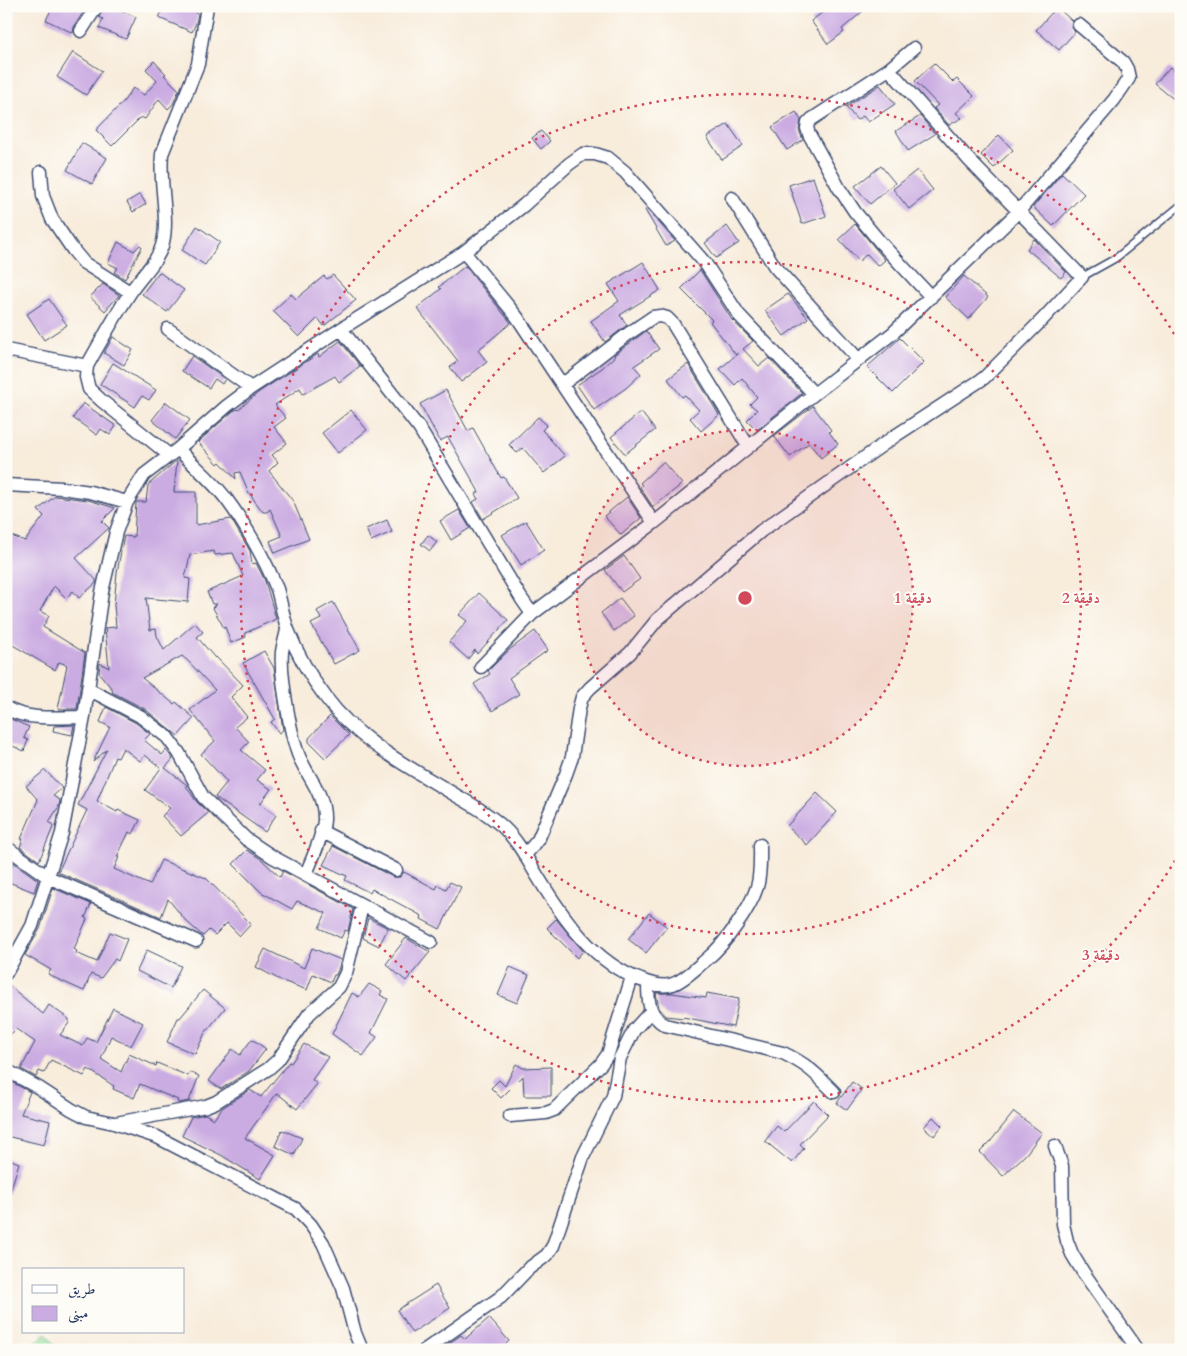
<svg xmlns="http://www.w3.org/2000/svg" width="1187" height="1356" viewBox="0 0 1187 1356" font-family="Cardo,Amiri,serif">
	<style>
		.green { fill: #94df9b; stroke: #58877c }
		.building { fill: #caabe2 }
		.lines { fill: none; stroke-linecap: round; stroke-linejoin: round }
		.service-casing { stroke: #3c4b71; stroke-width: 9 }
		.minor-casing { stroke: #3c4b71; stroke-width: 15 }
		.service { stroke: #fff; stroke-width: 6 }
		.minor { stroke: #fff; stroke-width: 12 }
		.ring { fill: none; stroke: #d1495b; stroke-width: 2.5; stroke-dasharray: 2.5 5 }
		.centre { fill: #d1495b; stroke: #fdfcf7; stroke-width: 2.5 }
		.ring-label { font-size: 15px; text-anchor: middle; font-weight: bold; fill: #d1495b; stroke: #fdfcf7; stroke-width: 4; stroke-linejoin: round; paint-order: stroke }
	</style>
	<rect width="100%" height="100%" fill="#fdfcf7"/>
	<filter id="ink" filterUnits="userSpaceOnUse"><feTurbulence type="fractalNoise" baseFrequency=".02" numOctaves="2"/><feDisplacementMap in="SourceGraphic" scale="10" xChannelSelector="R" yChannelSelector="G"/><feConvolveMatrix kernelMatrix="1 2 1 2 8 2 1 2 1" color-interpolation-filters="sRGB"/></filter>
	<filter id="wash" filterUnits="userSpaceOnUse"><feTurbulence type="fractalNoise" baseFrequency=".0096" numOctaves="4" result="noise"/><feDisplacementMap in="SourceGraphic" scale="20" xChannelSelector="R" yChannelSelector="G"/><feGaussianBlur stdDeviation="1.12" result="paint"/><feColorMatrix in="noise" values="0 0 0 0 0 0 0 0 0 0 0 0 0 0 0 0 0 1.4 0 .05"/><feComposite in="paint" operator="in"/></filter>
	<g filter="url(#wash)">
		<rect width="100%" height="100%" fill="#f8ecdb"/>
		<path class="green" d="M46 1333 58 1350H26Z"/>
		<g id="blocks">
			<path class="building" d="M53 6H87L74 27 73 33 46 20Z
				M105 6H111L136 17 126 39 99 28 103 19 99 17Z
				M164 6H197L195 13 198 14 196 23 192 32 159 18Z
				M831 6H869L842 29 844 32 828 44 811 21Z
				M1057 7 1072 21 1071 27 1075 32 1059 50 1036 30Z
				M73 52 102 71 86 95 57 77Z
				M154 61 166 74 164 75 179 90 173 104 168 109 159 99 145 119 141 117 112 146 96 130 123 102 133 88 144 95 157 81 146 69Z
				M934 63 953 82 957 79 974 96 956 113 962 118 949 125 934 108 938 105 915 81Z
				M1170 67 1181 76V105L1155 84Z
				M880 85 895 104 868 122 863 116 857 120 846 107Z
				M796 112 801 120 799 130 803 140 787 150 772 127Z
				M920 116 935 134 908 151 896 131Z
				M728 124 743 146 722 160 707 137Z
				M541 131 550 141 541 149 532 138Z
				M999 135 1013 150 994 168 981 155Z
				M82 143 107 158 92 184 67 170Z
				M881 166 895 183 870 204 855 186Z
				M917 170 933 190 909 209 893 189Z
				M1062 173 1084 194 1053 226 1033 207Z
				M813 177 826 216 802 224 789 185Z
				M140 194 146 204 133 212 127 202Z
				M647 209 675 241 666 246 645 210Z
				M855 224 885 260 878 266 867 254 859 261 839 239Z
				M197 226 220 242 205 265 182 250Z
				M727 226 739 243 716 258 705 243Z
				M1034 239 1066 272 1061 278 1027 249Z
				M118 242 134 251 140 245 142 247 125 279 114 272 118 268 108 263Z
				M643 262 660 290 620 315 627 325 605 342 591 321 619 301 608 284Z
				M465 266 511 323 478 350 487 362 461 382 450 367 458 361 417 308 441 289 439 287Z
				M700 270 732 320 753 341 743 349 759 366 769 358 802 393 757 430 747 420 757 410 750 404 757 397 742 378 735 385 720 369 738 353 736 355 710 322 712 320 681 289Z
				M159 272 184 290 167 312 142 294Z
				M333 275 356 300 324 326 318 318 299 337 273 311 291 294 296 299 324 276 327 279Z
				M964 276 988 297 969 319 945 297Z
				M103 284 119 295 105 311 90 297Z
				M788 294 808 318 784 336 765 310Z
				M49 299 67 325 44 340 27 314Z
				M646 331 659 349 634 366 641 374 626 388 594 410 577 385 602 368 615 356 614 355Z
				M113 337 133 350 124 365 104 353Z
				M900 338 924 362 893 393 867 367Z
				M340 341 360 366 339 382 335 376 303 394 300 388 275 405 286 418 274 427 287 443 272 455 278 462 269 471 293 501 309 539 275 553 270 541 282 536 270 509 267 512H263L249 493 240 472 235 473 236 479 220 462 218 464 198 442 232 412 237 409 238 410 259 392 318 354 319 357Z
				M192 356 225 379 222 384 215 379 209 388 182 371Z
				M113 363 156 390 149 400 142 396 135 407 100 384Z
				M688 364 719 415 701 431 690 418 699 410 685 395 682 397 668 379Z
				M446 390 468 431 473 428 501 478 504 477 517 498 483 519 473 502 478 499 475 494 479 492 448 437 440 441 420 404Z
				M166 402 190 420 175 439 152 420Z
				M83 403 116 426 110 435 101 429 97 435 73 418Z
				M813 406 831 430 829 432 838 444 821 458 809 443 790 457 774 436Z
				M351 410 367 430 338 453 322 433Z
				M641 412 655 430 625 454 611 437Z
				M538 417 547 425 542 430 565 456 544 473 523 448 517 453 509 445Z
				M177 460 174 492H196V525L231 519 250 551 252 564 256 563 265 581 276 619 245 633 246 637 231 643 225 627 224 628 213 608 217 604H212L207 592 243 576 233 553 215 555 214 551 190 555 185 578 190 579 188 602 146 598 150 630 156 629 157 636 164 650 195 623 203 632 197 637 215 658 216 657 243 685 231 697 247 717 235 727 249 742 241 750 265 770 257 780 271 789 260 804 276 815 265 832 215 797 227 782 201 754 215 741 190 710 215 690 188 661 182 656 142 678 174 704 176 702 194 718 178 736 145 709 112 692 113 690 99 673 100 663 109 668 105 628 116 627 114 605 117 572 124 536 134 537 136 502H146L148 485Z
				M663 462 682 484 653 507 640 487 642 485 640 483Z
				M55 496 88 500 115 508 102 521 109 528 76 558 96 580V583L79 598 73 591 66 598 54 586 40 611 49 616 43 627 85 653 77 709H58L67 665 59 662 55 670 6 641V534L25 541 44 516 38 510Z
				M627 497 641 518 621 535 604 516Z
				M459 510 470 528 451 540 440 521Z
				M387 520 392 532 371 541 366 529Z
				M526 521 544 550 521 565 502 535Z
				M428 535 437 542 430 551 421 544Z
				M624 556 640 579 622 592 605 570Z
				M479 593 508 620 477 654 475 650 468 659 449 642 467 621 459 615Z
				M620 598 634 616 614 631 601 613Z
				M333 602 360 650 334 664 311 624 321 619 317 611Z
				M535 631 548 650 509 678 519 694 492 711 474 684 490 674 488 671 509 650Z
				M264 651 274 668 283 730 279 733 271 722 275 719 243 663Z
				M106 707 136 723 150 734 144 740 162 755 166 750 173 759 165 768 187 785 186 786 196 801 208 813 181 836 162 816 170 808 145 790 161 768 145 755 140 761 123 748 118 758 115 757 97 801 117 812 118 810 140 820 133 834 129 832 117 857H119L114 869 150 885 161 860 206 878 251 924 240 936 227 923 215 935 209 930 203 936 186 921 168 899 161 917 58 872 87 810 78 805 107 749 93 762 110 727 100 722Z
				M330 716 349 735 325 758 309 742V738Z
				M6 717 29 727 24 738 28 740 24 751 8 744 6 745Z
				M74 725 72 735 53 731 54 726Z
				M45 770 62 788 53 796 60 800 59 806 49 822 54 825 39 861 20 847 23 839H21L38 800 26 786Z
				M817 793 837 812 807 845 787 826Z
				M333 846 393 877H400L404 872 436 889 438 885 446 889 450 882 461 887 440 929 421 919 422 916 372 889 370 893 345 880 347 876 323 865Z
				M247 850 261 859 280 877 283 871 353 909 348 931 345 930 341 938 319 928 326 913 297 901 292 909 261 892 233 864Z
				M13 862 38 880 34 892 6 881Z
				M53 888 91 904 85 918 87 919 74 949 77 951 76 953 97 962 110 932 127 939 118 961 115 959 101 978 91 974 84 991 57 979 48 974 51 970 25 955 40 929Z
				M649 913 667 927 646 953 628 939Z
				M368 918 388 928 379 946 363 938Z
				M556 919 583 951 577 958 547 928Z
				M406 938 430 952 406 981 386 964Z
				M312 948 341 960 338 970 336 975H334L331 982 313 974 307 990 280 980 256 967 265 949 304 968Z
				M147 950 181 966 171 988 137 971Z
				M510 967 529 975 517 1003 498 995Z
				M6 983 43 1014 49 1005 69 1019V1023L60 1035 83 1046 87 1038 96 1042 113 1008 143 1023 131 1046 111 1036 101 1059 121 1072 129 1054 156 1066 157 1063 188 1076 190 1072 199 1076 189 1101 179 1103 177 1102 178 1100 140 1084 134 1098 113 1089 114 1086 88 1069 84 1076 51 1060 44 1073 39 1071 36 1077 21 1069 35 1042 16 1029 6 1039Z
				M369 984 382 991 380 995 388 999 371 1033 377 1037 363 1056 332 1034 352 993 359 997Z
				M203 990 225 1008 205 1033 195 1054 167 1042 178 1018H180Z
				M656 993H672L706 998 707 993 739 999 733 1027 683 1017V1018L666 1016 659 1008Z
				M252 1039 266 1049 249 1071 221 1089 209 1081 232 1049 240 1055Z
				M304 1044 328 1057 312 1080 317 1084 297 1109 277 1093 245 1138 275 1155 260 1179 221 1155 182 1136 191 1117 205 1114 214 1119 222 1108 250 1090 261 1097 289 1062 291 1063Z
				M516 1064 523 1068 551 1067V1096H524L523 1076 501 1098 491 1088 499 1080 505 1086Z
				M6 1079 30 1092 21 1114 50 1121 44 1145 6 1136Z
				M852 1082 862 1089 847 1110 837 1103Z
				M814 1101 828 1115 800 1144 804 1148 792 1163 765 1141 777 1126 784 1132Z
				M1014 1112 1042 1133 1026 1154 1003 1176 980 1152 990 1142Z
				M933 1117 942 1126 934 1136 924 1127Z
				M282 1130 302 1138 294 1155 275 1146Z
				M6 1158 19 1163 9 1195H6Z
				M436 1285 450 1308 412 1333 397 1310Z
				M489 1318 509 1341 500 1350H440L461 1335 465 1339Z"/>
		</g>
	</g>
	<g filter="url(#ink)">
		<use href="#blocks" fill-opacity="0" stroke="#3c4b71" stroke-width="1"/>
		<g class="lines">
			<g class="service-casing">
				<path id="service" d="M1082 277 1116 258 1181 205"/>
			</g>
			<g class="minor-casing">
				<path id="minor" d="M81 31 97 6
					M914 48 889 69 812 119 808 123 807 128 809 134 839 188 855 212 880 242 931 297
					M41 172 43 196 52 219 73 250 84 263 130 292
					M732 198 775 267 858 359
					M464 252 517 317 654 523
					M168 329 251 388
					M341 329 419 428 521 598 532 614 481 667
					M6 350 87 366
					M563 384 628 334 653 317 660 316 667 318 673 324 748 446
					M178 449 227 406 251 388 341 329 464 252 524 205 569 164 583 154H595L608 158 625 172 705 263 739 315 814 394
					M169 455 102 401 89 389 86 377 87 366C101 341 115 316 130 293 140 277 159 261 163 242 169 217 159 182 162 154L198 64 207 6
					M6 485 62 488 90 492 127 502
					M532 614 654 523 814 394 893 333 1019 211 1114 100 1129 78 1127 69 1123 62 1079 25
					M287 629C286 637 283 644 282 652 280 675 290 732 298 754 307 777 325 793 324 820 323 836 312 859 306 874
					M88 689 140 716 167 737 179 753 203 797 246 839 273 857 431 942
					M6 708C28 721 60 717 84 717
					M321 831 396 870
					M6 847 48 877 196 941
					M525 855 538 840 566 774 572 757 579 708 582 697 590 688 630 653 657 620 761 531 895 436 984 378 1042 320 1082 277 969 160 889 69
					M6 973 32 926 62 833 84 717 102 592 116 532 127 502 144 475 178 449C194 466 213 481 227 500 245 524 266 561 277 589 281 602 283 617 288 630 297 654 311 678 327 699 359 742 411 768 457 796 473 805 490 815 503 827 518 841 527 859 538 877 563 918 594 963 641 980 651 984 663 988 673 984 685 980 697 967 707 959 725 944 750 909 757 887 761 874 760 858 760 845
					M648 983C648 1000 648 1015 665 1025L783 1053C808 1065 815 1073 834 1092
					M6 1070 39 1088 71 1109 86 1117 114 1123 157 1137 296 1209 311 1225 323 1243 343 1288 355 1333 362 1350
					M510 1116 546 1113 554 1110 601 1064 608 1054 632 977
					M116 1123 206 1106 216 1102 268 1069 278 1060 309 1014 339 987 346 973 362 906
					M1055 1146 1062 1166 1063 1224 1067 1241 1072 1254 1083 1272 1138 1350
					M425 1350 501 1297 528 1269 547 1255 553 1246 583 1157 613 1096 620 1058 634 1030 651 1011"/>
			</g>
			<use href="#service" class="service"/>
			<use href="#minor" class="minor"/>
		</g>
	</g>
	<circle cx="745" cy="598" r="168" fill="#d1495b" fill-opacity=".12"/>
	<g class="ring">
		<circle cx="745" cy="598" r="168"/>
		<circle cx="745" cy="598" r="336"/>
		<path d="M1179 854A504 504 0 1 1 1179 342"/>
	</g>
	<circle cx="745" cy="598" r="8" class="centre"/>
	<g class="ring-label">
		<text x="913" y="603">1 دقيقة</text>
		<text x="1081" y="603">2 دقيقة</text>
		<text x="1101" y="960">3 دقيقة</text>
	</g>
	<rect width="1187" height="1356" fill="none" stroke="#fdfcf7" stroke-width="25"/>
	<rect x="22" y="1268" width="162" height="65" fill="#fdfcf7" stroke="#a3aaba"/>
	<rect x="32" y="1285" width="25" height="8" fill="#ffffff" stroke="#a3aaba"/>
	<text x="68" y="1294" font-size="15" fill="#1b2f5e">طريق</text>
	<rect x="32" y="1306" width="25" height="15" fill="#caabe2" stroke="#a3aaba"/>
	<text x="68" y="1318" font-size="15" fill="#1b2f5e">مبنى</text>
</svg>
